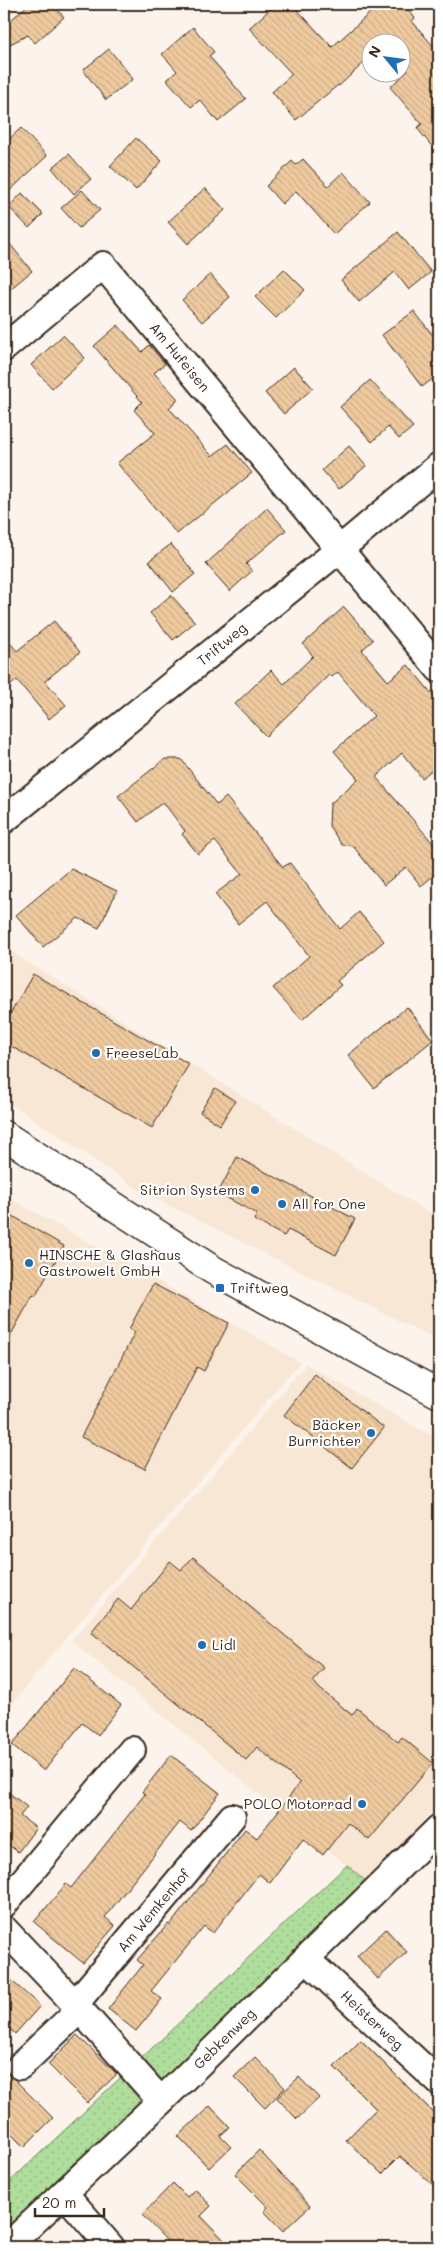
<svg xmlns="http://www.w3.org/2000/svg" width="443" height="2251" viewBox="0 0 443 2251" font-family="Mali,sans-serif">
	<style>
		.built { fill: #f8e7d5 }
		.grass { fill: url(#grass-dots); stroke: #74845d }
		.building { fill: url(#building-back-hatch); stroke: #3b2a1e }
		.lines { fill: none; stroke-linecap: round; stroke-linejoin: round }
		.street-casing { stroke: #3b2a1e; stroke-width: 30 }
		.secondary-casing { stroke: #3b2a1e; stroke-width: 31 }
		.street { stroke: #fff; stroke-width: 26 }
		.secondary { stroke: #fff; stroke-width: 28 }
		.poi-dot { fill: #1f6fb2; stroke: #fff; stroke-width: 2 }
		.labels { text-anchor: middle; stroke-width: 4.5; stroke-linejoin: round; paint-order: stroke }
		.street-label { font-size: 14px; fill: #3b2a1e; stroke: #fff }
		.poi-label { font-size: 14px; fill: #3b2a1e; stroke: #fff; text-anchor: start }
	</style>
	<defs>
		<pattern id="grass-dots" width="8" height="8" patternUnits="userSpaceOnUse" patternTransform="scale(1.25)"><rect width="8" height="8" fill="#aedd9c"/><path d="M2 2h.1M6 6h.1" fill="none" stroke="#97be86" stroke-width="1.8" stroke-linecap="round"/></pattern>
		<pattern id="building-back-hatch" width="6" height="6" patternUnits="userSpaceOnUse" patternTransform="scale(1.25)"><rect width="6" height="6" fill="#efca9f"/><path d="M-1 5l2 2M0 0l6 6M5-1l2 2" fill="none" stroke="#ceae88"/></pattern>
	</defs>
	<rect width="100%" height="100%" fill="#fcf4ec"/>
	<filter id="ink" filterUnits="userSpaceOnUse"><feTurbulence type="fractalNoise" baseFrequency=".02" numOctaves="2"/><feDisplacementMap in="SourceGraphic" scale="10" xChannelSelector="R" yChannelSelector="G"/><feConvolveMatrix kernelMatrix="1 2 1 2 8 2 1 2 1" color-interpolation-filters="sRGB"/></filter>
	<g filter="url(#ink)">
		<path class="built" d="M4 947 439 1219V1341L142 1192 4 1099Z
			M4 1195 144 1273 300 1362 66 1638 4 1714Z
			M306 1364 439 1440V1804L367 1882 71 1641Z"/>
		<path class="grass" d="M347 1865 367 1882 4 2236V2187Z"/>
		<path class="building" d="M29 4H52L64 17 35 43 28 35 4 47V26Z
			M276 4H292L332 47 380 4H402L415 18 412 21 439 53V155L417 128 422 124 390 87 408 71 400 63V42H370V57L339 86 338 85 296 120 272 92 292 74 249 28Z
			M193 27 214 52 209 56 246 99 218 122 200 100 191 107 167 80 177 71 162 54Z
			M109 49 133 79 106 100 83 70Z
			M21 128 47 156 4 196V144Z
			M136 138 162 161 136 190 110 166Z
			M69 154 91 179 74 194 52 168Z
			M303 159 328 186 343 172 370 202 334 234 296 191 282 204 266 186 292 161 296 165Z
			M205 188 225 210 188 244 168 222Z
			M82 190 100 210 79 228 61 208Z
			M22 193 43 214 29 228 9 207Z
			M398 232 431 272 409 290 395 272 359 302 341 280Z
			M4 237 32 271 4 294Z
			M284 269 305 290 276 318 255 297Z
			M210 274 230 297 202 322 182 300Z
			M414 311 439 343V374L422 387 382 335Z
			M118 325 142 352 149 345 165 364 154 373 178 399 169 408 212 456 228 444 252 473 177 534 117 463 155 433 134 410 142 402 94 346Z
			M63 335 85 358 52 388 31 365Z
			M294 367 313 388 284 414 265 393Z
			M370 380 413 427 399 439 388 427 372 442 340 407Z
			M349 446 366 466 339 489 322 470Z
			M267 508 286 530 246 564 252 571 230 591 206 564Z
			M171 544 195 574 173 592 149 561Z
			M171 595 195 622 173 640 150 613Z
			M344 607 373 640 362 650 388 681 408 665 439 702V764L422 778 402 753 376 777 439 850V871L421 886 406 867 384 885 353 846 342 845 329 826 330 804 358 779 334 751 374 716 338 672 332 677 330 674 266 736 235 704 271 670 284 684 313 656 303 644Z
			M54 621 80 652 45 681 66 705 49 719 17 680 4 691V636L17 651Z
			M165 759H181L217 805 226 797 283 867 290 863 340 929 359 912 384 941 337 981 341 985 302 1020 273 988 309 956 267 901 238 924 215 894 242 874 215 841 198 854 182 834 185 831 163 802 138 822 118 796Z
			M71 869 117 891 99 928 78 918 43 947 16 915Z
			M33 974 189 1064 152 1128 4 1042V1025Z
			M407 1007 433 1040 374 1088 348 1055Z
			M215 1088 235 1101 220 1125 200 1112Z
			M237 1157 355 1219 336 1255 288 1230 284 1236 254 1220 257 1214 218 1193Z
			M4 1211 64 1246 35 1297 33 1295 4 1347Z
			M153 1284 229 1323 204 1371 197 1367 145 1469 81 1437 135 1332 129 1329Z
			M315 1374 384 1428 352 1468 284 1415Z
			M193 1557 226 1584 224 1585 324 1668 313 1681 320 1689 352 1715 357 1708 398 1742 402 1737 433 1763 369 1840 348 1823 323 1855 303 1839 270 1883 259 1874 213 1933 204 1926 151 1991 162 1999 136 2031 108 2009 143 1965 137 1960 168 1924 170 1925 245 1829 257 1838 300 1783 257 1747 246 1760 91 1632 118 1599 131 1610 170 1561 181 1570Z
			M74 1668 121 1705 98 1735 82 1723 44 1771 12 1745Z
			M171 1755 220 1793 191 1831 180 1822 105 1917 115 1926 83 1963 34 1922 66 1884 71 1888 145 1794 142 1792Z
			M4 1789 27 1807 20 1816 36 1828 18 1852 4 1841Z
			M386 1929 407 1952 378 1979 357 1956Z
			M4 1974 40 2006 15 2034 4 2023Z
			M77 2035 117 2074 87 2103 48 2064Z
			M361 2040 439 2118V2190L400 2156 382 2174 346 2140 376 2109 334 2067Z
			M255 2057 285 2088 265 2108 234 2077Z
			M4 2069 53 2118 24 2147 4 2127Z
			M299 2077 319 2098 297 2119 277 2098Z
			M210 2106 230 2127 220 2136 231 2147 209 2168 178 2136Z
			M259 2150 310 2206 283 2231 264 2211 268 2207 235 2174Z
			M173 2183 187 2197 195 2189 211 2206 201 2216 231 2247H173L142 2215Z"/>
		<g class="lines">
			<g class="street-casing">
				<g id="street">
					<path id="s1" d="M4 348 103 265 439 669"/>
					<path id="s2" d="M4 820 340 549 439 466"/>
					<path d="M4 1904 132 1750"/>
					<path d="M4 1929 75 2004 161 2101"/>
					<path id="s3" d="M306 1959 439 2082"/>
					<path id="s4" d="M75 2004 232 1817"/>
					<path d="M20 2066 80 2009"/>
					<path d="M64 2193 111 2247"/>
					<path id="s5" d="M7 2247 161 2101 439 1828"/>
				</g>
			</g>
			<g class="secondary-casing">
				<path id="secondary" d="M4 1135 213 1270 439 1394"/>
			</g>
			<use href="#street" class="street"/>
			<use href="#secondary" class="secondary"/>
		</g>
	</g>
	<g class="poi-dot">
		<circle cx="96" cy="1053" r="5"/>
		<circle cx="255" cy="1190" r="5"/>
		<circle cx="282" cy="1204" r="5"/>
		<circle cx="29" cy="1263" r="5"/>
		<rect x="215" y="1283" width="10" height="10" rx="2.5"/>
		<circle cx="371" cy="1433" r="5"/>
		<circle cx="202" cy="1645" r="5"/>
		<circle cx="362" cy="1804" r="5"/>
	</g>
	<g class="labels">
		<g class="street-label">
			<text dy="5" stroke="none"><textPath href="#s1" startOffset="249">Am Hufeisen</textPath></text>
			<text dy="5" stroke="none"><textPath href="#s2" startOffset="280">Triftweg</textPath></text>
			<text dy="5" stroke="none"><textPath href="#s4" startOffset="122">Am Wemkenhof</textPath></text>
			<text dy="5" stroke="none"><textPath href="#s3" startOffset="90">Heisterweg</textPath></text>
			<text dy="5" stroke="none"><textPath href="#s5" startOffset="301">Gebkenweg</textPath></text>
		</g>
		<g class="poi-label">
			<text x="106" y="1058">FreeseLab</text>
			<text x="245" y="1195" text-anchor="end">Sitrion Systems</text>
			<text x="292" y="1209">All for One</text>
			<text x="39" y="1260">HINSCHE &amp; Glashaus<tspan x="39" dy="16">Gastrowelt GmbH</tspan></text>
			<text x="230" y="1293">Triftweg</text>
			<text x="361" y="1430" text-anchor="end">Bäcker<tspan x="361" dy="16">Burrichter</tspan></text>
			<text x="212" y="1650">Lidl</text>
			<text x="352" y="1809" text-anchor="end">POLO Motorrad</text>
		</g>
	</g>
	<rect width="443" height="2251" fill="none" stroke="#fff" stroke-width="20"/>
	<rect x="10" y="10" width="423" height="2231" fill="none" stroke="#3b2a1e" stroke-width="2" filter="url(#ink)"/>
	<g transform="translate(386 58) rotate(299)"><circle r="24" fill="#ffffff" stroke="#b1aaa5"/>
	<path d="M0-4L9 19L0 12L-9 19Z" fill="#1f6fb2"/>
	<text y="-8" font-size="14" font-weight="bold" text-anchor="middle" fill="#3b2a1e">N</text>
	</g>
	<path d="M35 2208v8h69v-8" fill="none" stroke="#3b2a1e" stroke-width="2.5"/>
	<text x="42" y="2208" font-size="15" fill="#3b2a1e" stroke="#ffffff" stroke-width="4" paint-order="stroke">20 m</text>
</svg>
